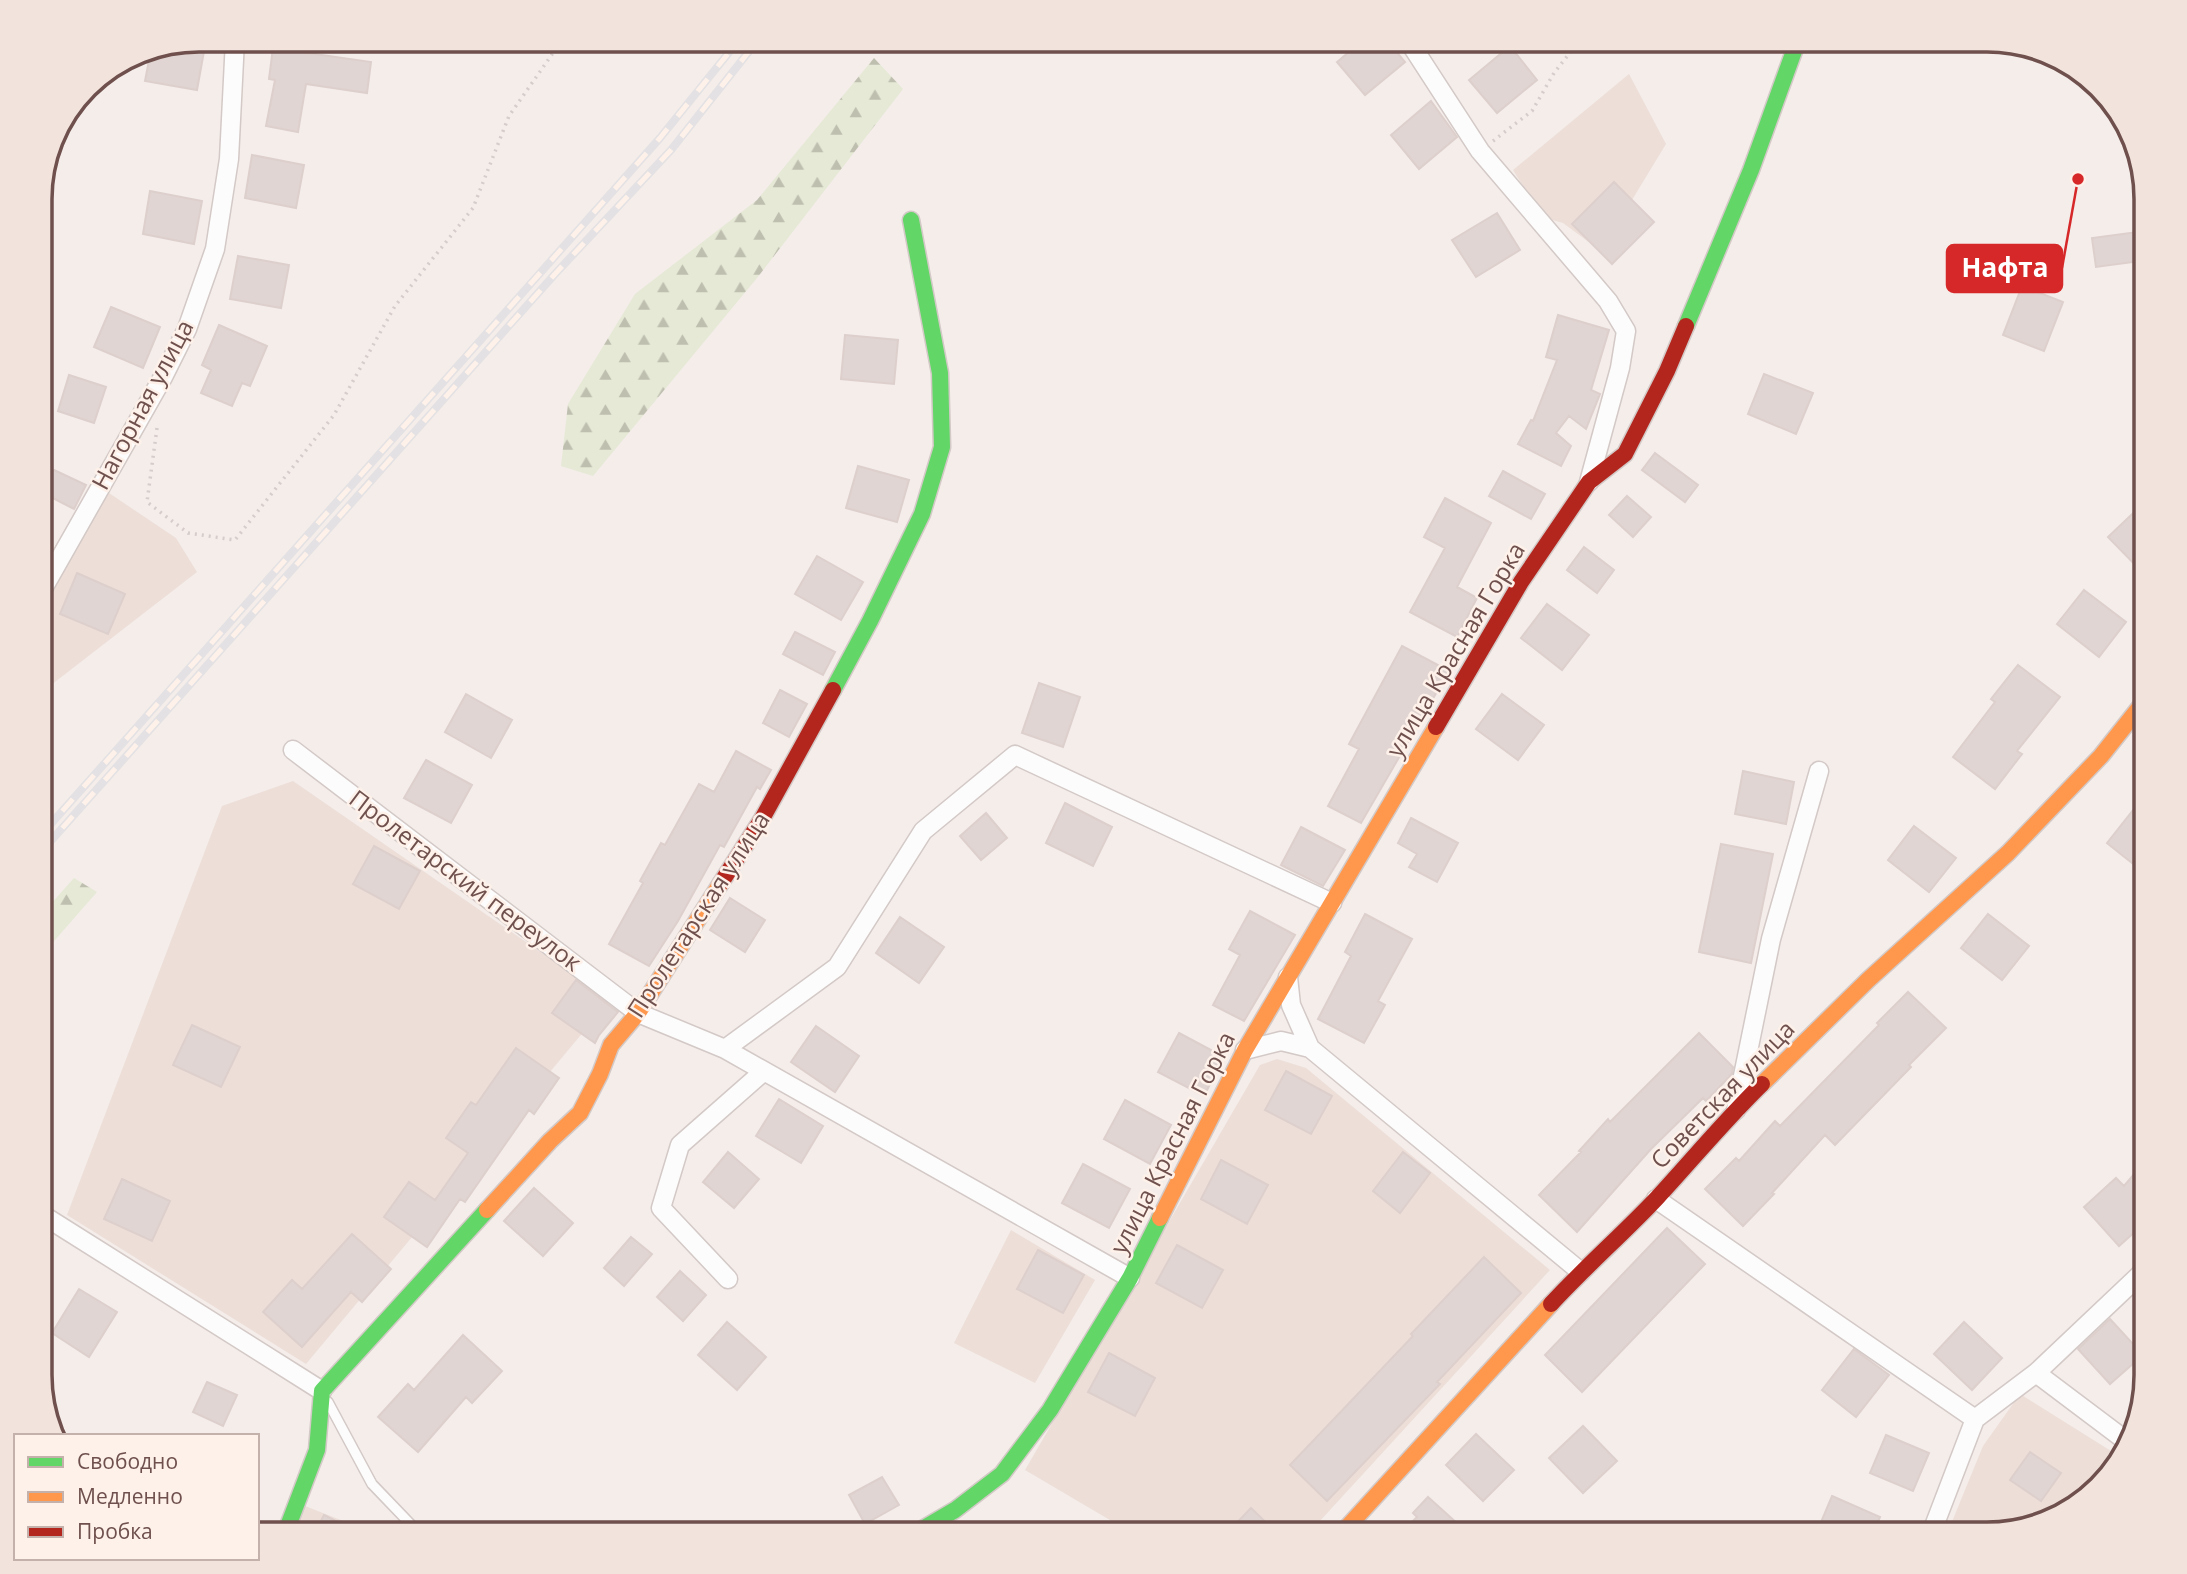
<svg xmlns="http://www.w3.org/2000/svg" width="2187" height="1574" viewBox="0 0 2187 1574" font-family="'Open Sans',sans-serif">
	<style>
		.residential { fill: #edded8 }
		.forest { fill: url(#forest-firs) }
		.building { fill: #e0d5d2; stroke: #ddcfcc; stroke-width: 2 }
		.lines { fill: none; stroke-linecap: round; stroke-linejoin: round }
		.lane-casing { stroke: #d3c9c6; stroke-width: 12 }
		.street-casing { stroke: #d3c9c6; stroke-width: 21 }
		.fast-casing { stroke: #d3c9c6; stroke-width: 19 }
		.slow-casing { stroke: #d3c9c6; stroke-width: 19 }
		.jam-casing { stroke: #d3c9c6; stroke-width: 19 }
		.path { stroke: #d5cccb; stroke-width: 3.5; stroke-dasharray: 2 5; stroke-linecap: butt }
		.lane { stroke: #fdfcfc; stroke-width: 9 }
		.street { stroke: #fdfcfc; stroke-width: 18 }
		.fast { stroke: #63d668; stroke-width: 16 }
		.slow { stroke: #ff974d; stroke-width: 16 }
		.jam { stroke: #b3261e; stroke-width: 16 }
		.rail-casing { stroke: #e3e1e3; stroke-width: 8 }
		.rail { stroke: #fdf1ea; stroke-width: 5; stroke-dasharray: 16; stroke-linecap: butt }
		.labels { text-anchor: middle; stroke-width: 5; stroke-linejoin: round; paint-order: stroke }
		.street-label { font-size: 24px; fill: #6f504d; stroke: #fdf1ea }
		.rim { fill: none; stroke: #6f504d; stroke-width: 3.5 }
		.leader { fill: none; stroke: #d62828; stroke-width: 2.5 }
		.callout-dot { fill: #d62828; stroke: #fdf1ea; stroke-width: 2.5 }
		.callout { fill: #d62828; stroke: #d62828; stroke-width: 2.5 }
		.callout-label { font-size: 26px; text-anchor: middle; font-weight: bold; fill: #fff }
	</style>
	<defs>
		<pattern id="forest-firs" width="22" height="20" patternUnits="userSpaceOnUse" patternTransform="scale(1.75)"><rect width="22" height="20" fill="#e6e9d6"/><path d="M5 1l3.5 6h-7zM16 11l3.5 6h-7z" fill="#bfbfb0"/></pattern>
	</defs>
	<rect width="100%" height="100%" fill="#f4edea"/>
	<path class="residential" d="M1629 74 1666 144 1601 251 1563 223 1542 217 1513 170Z
		M106 491 176 538 197 572 42 692 41 613Z
		M293 781 610 1000 306 1364 67 1215 222 806Z
		M1277 1059 1306 1068 1550 1270 1308 1534H1110L1115 1523 1025 1470 1260 1065Z
		M1011 1230 1095 1280 1035 1383 954 1343Z
		M2020 1394 2119 1456 2114 1471 2058 1517 1988 1534H1947L1983 1446Z
		M295 1502 376 1534H285Z"/>
	<path class="forest" d="M874 58 903 89 757 278 593 476 561 466 568 404 635 294 757 200Z
		M74 878 97 892 41 956V915Z"/>
	<path class="building" d="M199 40H206L197 90 145 81 151 50Z
		M1363 40H1387L1405 62 1365 95 1337 62Z
		M1510 46 1537 80 1497 113 1469 80Z
		M273 48 371 62 367 93 306 84 298 132 266 126 275 80 269 79Z
		M1431 101 1457 137 1419 169 1391 135Z
		M252 155 304 165 296 208 245 198Z
		M1614 182 1654 222 1612 264 1572 224Z
		M150 191 202 201 194 244 143 234Z
		M1497 213 1520 250 1476 277 1452 240Z
		M2137 232 2141 261 2096 267 2092 238Z
		M238 256 289 265 281 308 230 299Z
		M2022 286 2063 302 2044 351 2003 335Z
		M111 307 160 327 143 368 94 347Z
		M1558 315 1609 330 1591 390 1600 394 1586 429 1569 416 1556 433 1571 446 1561 466 1518 444 1531 420 1533 421 1557 360 1546 357Z
		M219 325 267 346 250 386 242 383 232 406 201 393 211 370 202 365Z
		M845 335 898 340 894 384 841 379Z
		M1764 374 1813 393 1796 434 1748 414Z
		M69 375 106 387 94 423 58 411Z
		M1655 453 1698 485 1685 502 1642 470Z
		M858 466 909 480 897 522 846 508Z
		M54 470 86 485 74 509 43 493Z
		M1503 471 1545 494 1531 519 1489 496Z
		M1627 496 1651 517 1633 537 1609 515Z
		M1445 498 1491 523 1457 587 1477 598 1457 637 1410 612 1445 548 1424 537Z
		M2147 500V577L2108 537Z
		M1584 547 1614 570 1597 593 1567 570Z
		M817 556 863 582 841 620 795 594Z
		M77 573 125 594 108 634 60 614Z
		M2084 590 2126 622 2099 657 2057 624Z
		M1547 604 1589 635 1562 670 1521 638Z
		M795 632 835 652 823 675 783 654Z
		M1402 646 1449 671 1361 823 1328 806 1359 749 1349 744Z
		M2018 665 2060 697 2017 751 2022 754 1995 789 1953 757 1995 702 1991 699Z
		M1039 683 1080 697 1063 747 1022 733Z
		M780 690 807 704 789 737 763 723Z
		M466 694 512 720 491 758 445 732Z
		M1502 694 1544 725 1518 760 1476 729Z
		M736 751 771 770 760 789 757 787 724 847 720 845 678 921 649 966 609 944 643 883 640 881 661 843 665 845 699 784 714 792Z
		M426 760 472 785 451 823 404 798Z
		M1743 771 1794 782 1786 824 1735 814Z
		M1065 803 1112 827 1093 866 1046 843Z
		M2134 809 2147 819V875L2107 843Z
		M986 813 1007 838 981 860 960 836Z
		M1411 818 1458 843 1437 882 1409 867 1417 854 1398 843Z
		M1914 826 1956 858 1929 892 1888 860Z
		M1301 827 1345 850 1323 886 1281 865Z
		M1721 844 1773 854 1751 963 1699 952Z
		M374 846 420 871 399 909 353 884Z
		M730 898 765 920 745 952 710 930Z
		M1250 911 1295 935 1244 1021 1213 1005 1240 955 1229 949Z
		M1365 914 1412 939 1378 1001 1385 1005 1364 1043 1318 1019 1351 956 1345 952Z
		M1988 914 2029 946 2002 980 1961 948Z
		M900 917 944 947 919 983 876 953Z
		M576 980 618 1012 599 1035 595 1043 552 1013Z
		M1908 992 1946 1028 1909 1065 1911 1067 1835 1145 1825 1135 1772 1193 1774 1194 1743 1226 1705 1189 1736 1158 1739 1161 1775 1121 1780 1126 1879 1025 1877 1023Z
		M192 1025 240 1047 221 1087 173 1065Z
		M816 1026 859 1056 835 1092 791 1062Z
		M1179 1033 1224 1057 1204 1096 1158 1072Z
		M1699 1033 1733 1067 1732 1074 1706 1101 1703 1098 1651 1149 1577 1232 1539 1195 1581 1152 1579 1151 1608 1119 1610 1122Z
		M516 1048 559 1078 534 1114 529 1110 465 1202 460 1199 427 1247 384 1217 409 1182 435 1200 468 1153 446 1138 471 1102 476 1105Z
		M1286 1071 1332 1096 1311 1134 1265 1110Z
		M779 1099 823 1126 801 1163 756 1136Z
		M1125 1100 1171 1125 1150 1164 1104 1139Z
		M728 1152 759 1179 734 1208 703 1182Z
		M1403 1152 1430 1173 1400 1213 1373 1191Z
		M2147 1159V1221L2119 1246 2084 1207 2116 1178 2124 1186Z
		M1221 1160 1268 1185 1247 1224 1201 1199Z
		M1083 1164 1130 1189 1109 1228 1062 1203Z
		M122 1179 170 1201 152 1241 104 1219Z
		M534 1188 573 1223 543 1256 504 1221Z
		M1667 1228 1705 1264 1582 1392 1545 1355Z
		M352 1234 391 1269 362 1302 351 1292 302 1347 263 1312 292 1280 302 1289Z
		M631 1237 652 1254 624 1286 604 1268Z
		M1177 1245 1223 1270 1202 1308 1156 1283Z
		M1038 1250 1084 1275 1063 1313 1017 1289Z
		M1484 1257 1521 1293 1437 1382 1440 1384 1327 1501 1290 1465 1413 1336 1411 1334Z
		M680 1271 706 1295 683 1321 657 1297Z
		M79 1289 117 1312 89 1357 52 1333Z
		M2110 1319 2143 1355 2110 1384 2078 1349Z
		M727 1322 766 1357 737 1390 698 1355Z
		M1964 1322 2002 1358 1972 1390 1934 1354Z
		M463 1335 502 1371 472 1403 466 1397 418 1452 378 1417 408 1384 414 1390Z
		M1854 1349 1889 1375 1856 1417 1822 1390Z
		M1109 1353 1155 1378 1135 1416 1088 1392Z
		M207 1382 237 1395 223 1426 193 1412Z
		M1583 1426 1617 1461 1583 1493 1549 1458Z
		M1476 1434 1514 1470 1483 1501 1446 1465Z
		M1886 1435 1929 1453 1913 1491 1870 1473Z
		M2030 1452 2061 1473 2041 1501 2010 1480Z
		M882 1477 899 1505 865 1524 849 1495Z
		M1832 1496 1880 1517 1873 1534H1816Z
		M1428 1497 1469 1534H1400L1417 1517 1413 1513Z
		M1251 1508 1278 1534H1226Z
		M324 1515 361 1534H314Z"/>
	<g class="lines">
		<g class="lane-casing">
			<path id="lane" d="M328 1402 372 1484 420 1534"/>
		</g>
		<g class="street-casing">
			<path id="street" d="M1408 40 1480 151 1608 301 1626 331 1620 368 1589 482
				M41 592 163 377 187 329 215 249 229 159 235 40
				M293 750 638 1013 725 1049 1130 1278
				M1288 977 1291 1005 1310 1048
				M725 1049 837 967 923 831 1015 755 1332 903
				M1245 1050 1281 1041 1310 1048 1581 1272
				M1736 1110 1771 939 1819 771
				M1656 1199 1975 1419
				M41 1214 322 1391
				M728 1279 661 1208 680 1145 763 1072
				M2036 1373 2125 1440
				M1931 1534 1975 1419 2036 1373 2147 1268"/>
		</g>
		<g class="fast-casing">
			<path id="fast" d="M1686 326 1751 170 1798 40
				M833 690 870 621 922 514 942 447 940 373 911 220
				M285 1534 317 1450 322 1391 487 1210
				M914 1534 955 1510 1002 1474 1050 1410 1130 1278 1160 1218"/>
		</g>
		<g class="slow-casing">
			<path id="slow" d="M1762 1084 1868 980 2008 853 2101 756 2147 698
				M487 1210 550 1141 580 1113 600 1074 611 1045 638 1013 721 883
				M1160 1218 1245 1050 1436 727
				M1341 1534 1551 1304"/>
		</g>
		<g class="jam-casing">
			<path id="jam" d="M1436 727 1521 582 1589 482 1625 454 1667 371 1686 326
				M721 883 762 819 833 690
				M1551 1304C1585 1267 1623 1234 1657 1198 1692 1160 1725 1120 1762 1084"/>
		</g>
		<path class="path" d="M1493 141 1532 111 1554 73 1580 40
			M157 428 147 502 188 533 235 540 334 415 395 306 473 208 509 116 562 40"/>
		<use href="#lane" class="lane"/>
		<use href="#street" class="street"/>
		<use href="#fast" class="fast"/>
		<use href="#slow" class="slow"/>
		<use href="#jam" class="jam"/>
		<g class="rail-casing">
			<path id="rail" d="M41 835 660 138 739 40
				M41 852 555 274 671 150 758 40"/>
		</g>
		<use href="#rail" class="rail"/>
	</g>
	<g class="labels">
		<g class="street-label">
			<text transform="translate(143 405) rotate(-62)" y="8">Нагорная улица</text>
			<text transform="translate(1456 650) rotate(-59)" y="8">улица Красная Горка</text>
			<text transform="translate(465 881) rotate(37)" y="8">Пролетарский переулок</text>
			<text transform="translate(699 915) rotate(-57)" y="8">Пролетарская улица</text>
			<text transform="translate(1723 1095) rotate(-46)" y="8">Советская улица</text>
			<text transform="translate(1173 1143) rotate(-63)" y="8">улица Красная Горка</text>
		</g>
	</g>
	<path d="M0 0H2187V1574H0ZM199 52H1987A147 147 0 0 1 2134 199V1375A147 147 0 0 1 1987 1522H199A147 147 0 0 1 52 1375V199A147 147 0 0 1 199 52Z" fill="#f2e4dd" fill-rule="evenodd"/>
	<path class="rim" d="M199 52H1987A147 147 0 0 1 2134 199V1375A147 147 0 0 1 1987 1522H199A147 147 0 0 1 52 1375V199A147 147 0 0 1 199 52Z"/>
	<path class="leader" d="M2078 179L2062 268"/>
	<circle class="callout-dot" cx="2078" cy="179" r="7"/>
	<rect class="callout" x="1947" y="245" width="115" height="47" rx="7"/>
	<g class="callout-label">
		<text x="2005" y="277">Нафта</text>
	</g>
	<rect x="14" y="1434" width="245" height="126" fill="#fdf1ea" stroke="#c4b1ab" stroke-width="2"/>
	<rect x="28" y="1457" width="35" height="10" fill="#63d668" stroke="#c4b1ab" stroke-width="2"/>
	<text x="77" y="1469" font-size="21" fill="#6f504d">Свободно</text>
	<rect x="28" y="1492" width="35" height="10" fill="#ff974d" stroke="#c4b1ab" stroke-width="2"/>
	<text x="77" y="1504" font-size="21" fill="#6f504d">Медленно</text>
	<rect x="28" y="1527" width="35" height="10" fill="#b3261e" stroke="#c4b1ab" stroke-width="2"/>
	<text x="77" y="1539" font-size="21" fill="#6f504d">Пробка</text>
</svg>
